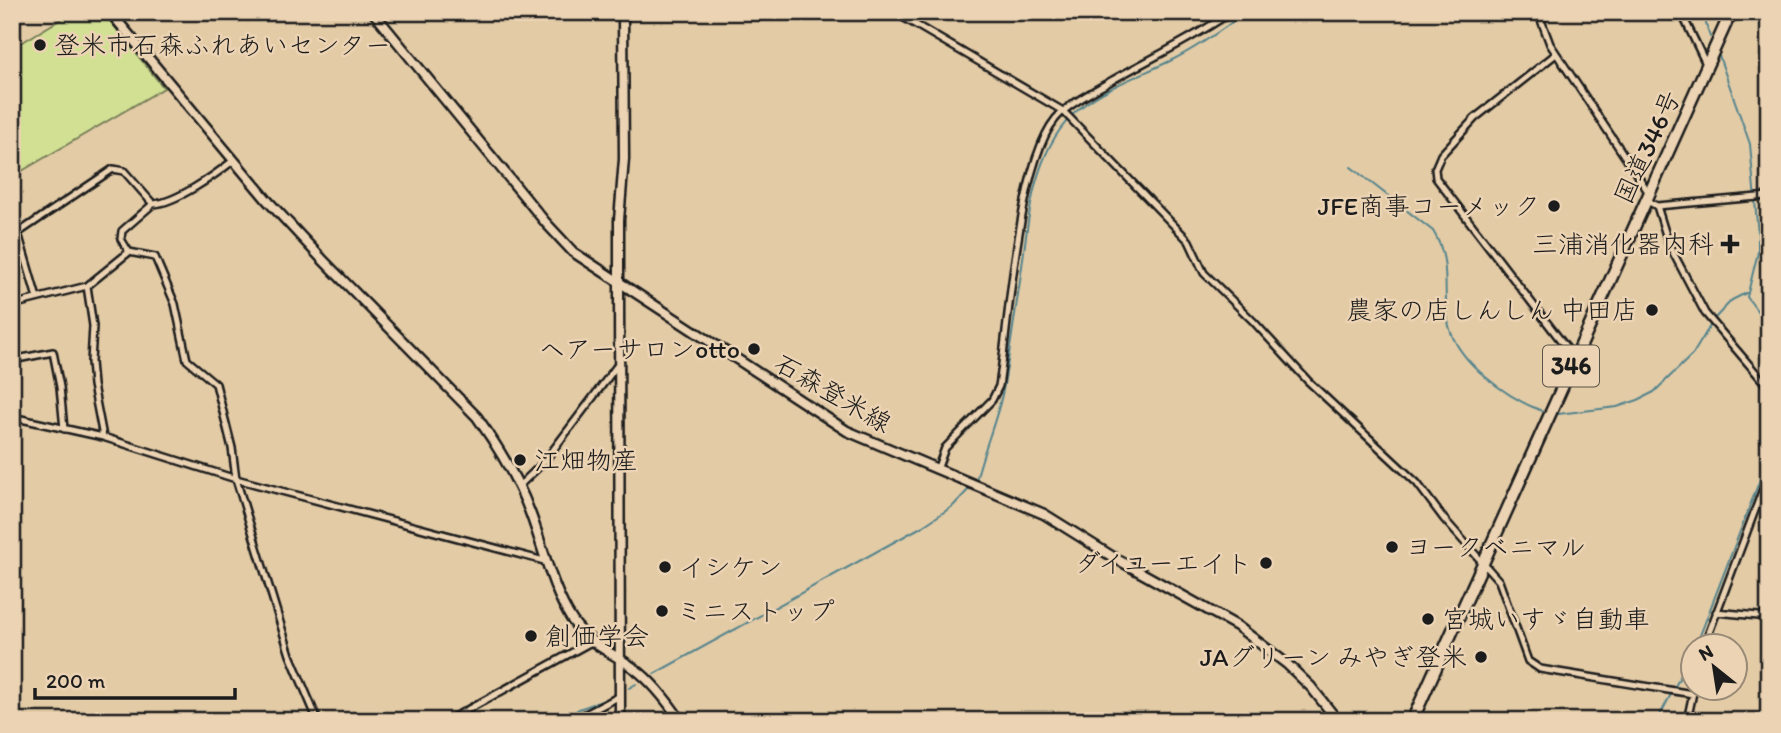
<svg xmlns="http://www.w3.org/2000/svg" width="1781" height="733" viewBox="0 0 1781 733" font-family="Itim,'Klee One',sans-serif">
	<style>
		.green { fill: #d2e094; stroke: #777e58; stroke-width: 2 }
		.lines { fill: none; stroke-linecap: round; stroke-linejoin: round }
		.stream { stroke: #55848d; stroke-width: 2 }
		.street-casing { stroke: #1c1c1c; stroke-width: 10 }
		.secondary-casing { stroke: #1c1c1c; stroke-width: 13 }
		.highway-casing { stroke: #1c1c1c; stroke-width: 15 }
		.street { stroke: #ebd3b3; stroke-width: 5 }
		.secondary { stroke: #ebd3b3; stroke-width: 8 }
		.highway { stroke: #ebd3b3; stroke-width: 10 }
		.poi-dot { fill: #1c1c1c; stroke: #ebd3b3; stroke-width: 2.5 }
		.labels { text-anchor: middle; stroke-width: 5; stroke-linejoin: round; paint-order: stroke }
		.shield { fill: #ebd3b3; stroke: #5a5349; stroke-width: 2 }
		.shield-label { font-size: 24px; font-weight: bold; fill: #1c1c1c }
		.poi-label { font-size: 26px; fill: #1c1c1c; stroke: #ebd3b3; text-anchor: start }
		.street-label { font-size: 26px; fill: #1c1c1c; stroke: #ebd3b3 }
	</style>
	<rect width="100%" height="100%" fill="#e3cba6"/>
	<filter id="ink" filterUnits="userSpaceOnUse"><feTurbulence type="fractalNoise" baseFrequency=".0143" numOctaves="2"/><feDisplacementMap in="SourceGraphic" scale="14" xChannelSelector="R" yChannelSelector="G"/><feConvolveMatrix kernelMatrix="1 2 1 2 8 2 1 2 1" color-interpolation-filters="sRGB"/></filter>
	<g filter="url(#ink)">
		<path class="green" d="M73 12H103L164 88 15 175 12 170V40L16 46Z"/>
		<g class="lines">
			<path class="stream" d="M1708 12 1706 24 1710 37
				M1719 56 1750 144 1758 235V252L1747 297 1769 327
				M1351 167 1433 231C1453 263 1441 293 1449 326 1458 363 1508 398 1542 411
				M1714 319 1732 300 1746 293
				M1558 414 1617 407 1638 400 1654 392 1693 354 1710 326
				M977 477C984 448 997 420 1003 390 1010 352 1015 313 1021 274 1029 217 1032 148 1080 108 1106 87 1141 75 1170 61 1197 48 1222 30 1246 12
				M1696 646 1769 456
				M654 674 923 526 953 506 969 489
				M629 688 636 684
				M560 721 579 709 613 697
				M1657 721 1694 650"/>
			<g class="street-casing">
				<path id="street" d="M894 12 1063 111 1189 241 1204 273 1254 322 1308 381 1417 483 1444 519 1499 581 1528 661 1540 669 1693 694
					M1538 12 1550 44 1649 193
					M1681 12 1706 64
					M1556 54 1475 118 1441 155 1435 169 1436 178 1575 359
					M1645 200 1657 206 1769 196
					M1657 206 1669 245 1705 313 1769 388
					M129 252 121 239 122 231 153 204C176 203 215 175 234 160
					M87 286 93 326 91 362 93 385 103 437
					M37 298 18 233 113 169 124 171 153 204
					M12 305 87 286 129 252 155 257 175 304 187 360 216 384 232 448 236 479 290 655 318 721
					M12 360 53 352 60 387 64 429
					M12 417 103 437 236 479 548 562
					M937 470 945 448 992 400 999 386C1009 325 1018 151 1061 113 1076 100 1094 91 1111 81 1151 58 1193 39 1231 12
					M520 485 544 462 619 363
					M1716 612 1769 617
					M1704 646 1769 473
					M447 721 591 642
					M579 721 582 716 620 696
					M1687 721 1694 688"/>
			</g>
			<g class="secondary-casing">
				<path id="secondary" d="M110 12 267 200 322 259 477 417C499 448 518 479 531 515 544 550 552 589 572 620 588 644 612 652 635 669 653 682 668 702 681 721
					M373 12 546 223 573 252 847 431 1044 514 1113 557 1237 626 1287 664 1311 687 1338 721
					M620 721 619 280V220L624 159 623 12"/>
			</g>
			<g class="highway-casing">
				<path id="highway" d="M1412 721 1731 12"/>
			</g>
			<use href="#street" class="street"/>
			<use href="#secondary" class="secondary"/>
			<use href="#highway" class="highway"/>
		</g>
	</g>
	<g class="poi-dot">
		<circle cx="40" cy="45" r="7"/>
		<circle cx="1554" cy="206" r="7"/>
		<path d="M1726.5 233.5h7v7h7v7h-7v7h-7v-7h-7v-7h7z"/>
		<circle cx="1652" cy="310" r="7"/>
		<circle cx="754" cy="349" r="7"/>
		<circle cx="520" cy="460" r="7"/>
		<circle cx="1392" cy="547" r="7"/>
		<circle cx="1266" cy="563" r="7"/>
		<circle cx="665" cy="567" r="7"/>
		<circle cx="662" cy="611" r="7"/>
		<circle cx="1428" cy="619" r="7"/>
		<circle cx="531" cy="636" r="7"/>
		<circle cx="1481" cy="657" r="7"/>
	</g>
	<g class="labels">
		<rect class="shield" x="1543" y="345.5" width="56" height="41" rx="5"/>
		<g class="shield-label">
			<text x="1571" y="374">346</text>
		</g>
		<g class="poi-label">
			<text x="54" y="54">登米市石森ふれあいセンター</text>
			<text x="1540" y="215" text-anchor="end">JFE商事コーメック</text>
			<text x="1714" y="253" text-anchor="end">三浦消化器内科</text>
			<text x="1638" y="319" text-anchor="end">農家の店しんしん 中田店</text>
			<text x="740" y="358" text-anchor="end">ヘアーサロンotto</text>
			<text x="534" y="469">江畑物産</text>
			<text x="1406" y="556">ヨークベニマル</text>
			<text x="1252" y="572" text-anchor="end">ダイユーエイト</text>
			<text x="679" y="576">イシケン</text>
			<text x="676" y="620">ミニストップ</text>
			<text x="1442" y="628">宮城いすゞ自動車</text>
			<text x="545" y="645">創価学会</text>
			<text x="1467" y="666" text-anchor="end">JAグリーン みやぎ登米</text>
		</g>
		<g class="street-label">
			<text transform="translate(1647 147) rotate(-65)" y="9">国道346号</text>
			<text transform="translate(833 393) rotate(30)" y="9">石森登米線</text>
		</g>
	</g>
	<rect width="1781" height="733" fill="none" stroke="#ebd3b3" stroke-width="42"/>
	<rect x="21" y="21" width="1739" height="691" fill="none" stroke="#1c1c1c" stroke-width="2.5" filter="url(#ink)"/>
	<g transform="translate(1714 667) rotate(330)"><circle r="33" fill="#ebd3b3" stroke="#988a77" stroke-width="2"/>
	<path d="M0-5L12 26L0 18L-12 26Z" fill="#1c1c1c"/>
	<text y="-10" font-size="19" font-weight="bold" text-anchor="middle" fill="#1c1c1c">N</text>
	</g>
	<path d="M35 688v10h200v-10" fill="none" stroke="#1c1c1c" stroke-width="3.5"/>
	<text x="46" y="688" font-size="21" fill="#1c1c1c" stroke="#ebd3b3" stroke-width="5" paint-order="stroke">200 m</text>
</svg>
